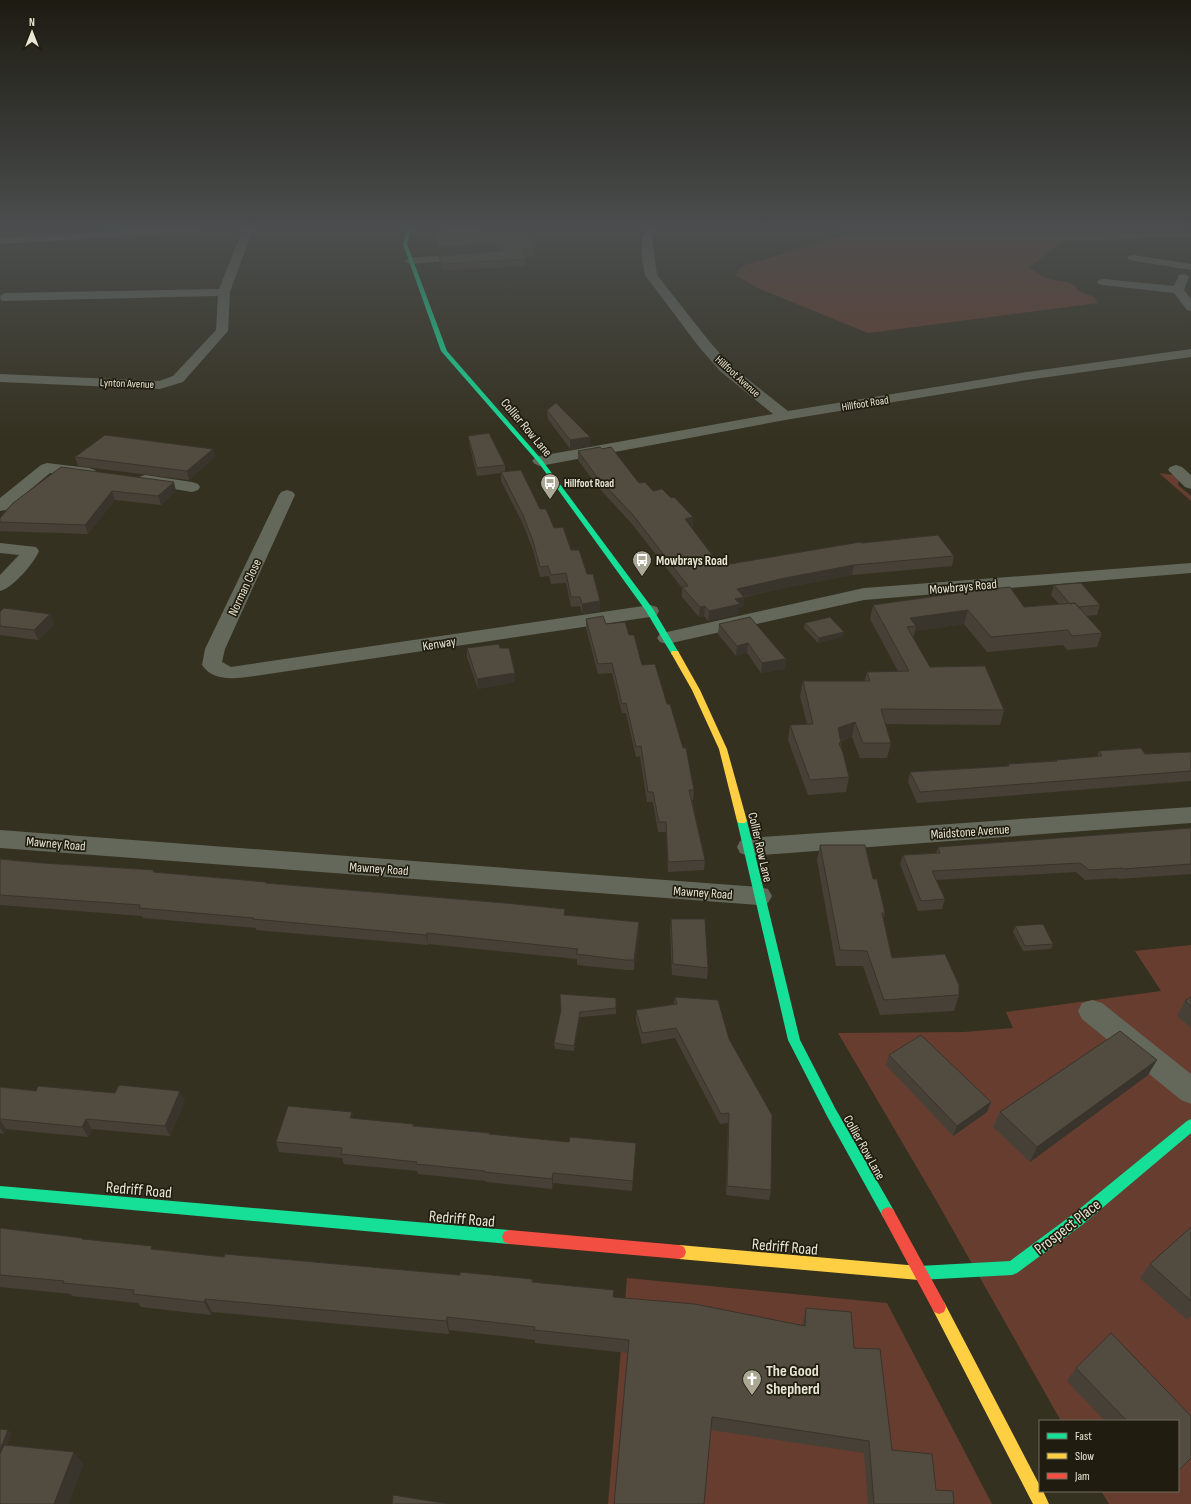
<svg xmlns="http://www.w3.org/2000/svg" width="1191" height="1504" viewBox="0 0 1191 1504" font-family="'Sofia Sans Condensed',sans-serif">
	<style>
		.green { fill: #673d2f }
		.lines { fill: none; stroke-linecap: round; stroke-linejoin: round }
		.street { fill: #64685a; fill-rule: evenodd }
		.fast { fill: #16e098; fill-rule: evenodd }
		.slow { fill: #ffcf43; fill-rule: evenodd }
		.jam { fill: #f24e42; fill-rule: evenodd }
		.wall { fill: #474036 }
		.shaded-wall { fill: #39342c }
		.building { fill: #524b3f; stroke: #39342c }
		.labels { text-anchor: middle; stroke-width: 3.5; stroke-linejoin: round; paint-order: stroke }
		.far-street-label { font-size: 11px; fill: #e9e6d4; stroke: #201d10 }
		.far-poi-label { font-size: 11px; font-weight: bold; fill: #e9e6d4; stroke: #201d10; text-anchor: start }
		.street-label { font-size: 13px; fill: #e9e6d4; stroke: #201d10 }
		.poi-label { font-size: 13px; font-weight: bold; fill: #e9e6d4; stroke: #201d10; text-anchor: start }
		.near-street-label { font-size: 16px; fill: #e9e6d4; stroke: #201d10 }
		.near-poi-label { font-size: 16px; font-weight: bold; fill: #e9e6d4; stroke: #201d10; text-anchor: start }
	</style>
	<rect width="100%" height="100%" fill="#353120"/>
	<path class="green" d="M849 229H1191V237L1065 241 1029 267C1035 272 1042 277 1049 279 1060 282 1072 279 1079 291L1094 297 1098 303 868 333 760 289 735 275 742 266 848 234 843 231Z
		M1159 473 1174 475 1179 479 1178 485 1191 496V501Z
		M1191 945V1504H1109L1101 1491H1178V1421H1061L936 1200 838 1033 964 1032 1013 1028 1006 1012 1161 991 1135 951Z
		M627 1278 887 1303 992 1504H608Z"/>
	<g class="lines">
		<path class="street" d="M153 229H203L198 232 0 244V238H2Z
			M243 229H253L230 292 228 331 183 382 160 389 0 382V374L159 381 173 376 216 330 218 296 5 301 1 300 0 296 5 293 219 289Z
			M646 229H656L652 239 657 275 709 341 730 365 788 411 1027 372 1191 349V357L1027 380 785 420 540 466 535 464 532 461 535 458 540 456 773 414 720 371 699 347 645 275 642 259V239Z
			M469 254 473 255 475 257 473 259 410 264 404 261 410 258Z
			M1133 255 1191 264V270L1129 260 1127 258 1129 256Z
			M1183 274 1187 275 1189 277 1184 290 1191 299V311L1187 310 1174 293 1103 285 1099 284 1097 282 1099 280 1103 279 1174 286 1179 275Z
			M47 463 89 468 95 470 97 473 95 476 89 478 50 473 6 510 0 511V498L41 465Z
			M1176 465 1182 467 1191 475V489L1185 487 1168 470 1170 467Z
			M145 475 192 482 198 484 200 487 198 490 192 492 139 483 137 480 139 477Z
			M287 490 293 492 295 495 225 649 222 662 231 667 650 605 657 607 659 611 657 615 650 617 255 676C237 678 214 683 202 665L205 649 279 495 281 492Z
			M0 543 36 547 39 551C34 563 13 588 0 591V575L19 555 0 553Z
			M1191 563V573L864 600 667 644 660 642 657 638 660 634 667 632 864 588Z
			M1191 807V823L749 856 740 853 737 847 740 841 749 838Z
			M0 830 759 887 768 889 772 896 768 903 759 905 0 848Z
			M1092 1000 1102 1003 1191 1074V1104L1181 1100 1082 1019 1078 1011 1082 1003Z"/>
		<path class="fast" d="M407 229H411L407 244 447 351 542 460 653 609 679 653 678 655H672L646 611 538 462 441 351 403 244Z
			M742 818 745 819 747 821 800 1040 835 1108 893 1209 895 1213 893 1217 888 1219 883 1217 827 1116 788 1040 737 821 739 819Z
			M1191 1119V1133L1082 1225 1017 1273 1012 1275 919 1280 914 1278 912 1273 914 1268 919 1266 1010 1261 1072 1215 1187 1121Z
			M0 1186 509 1230 514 1232 516 1237 514 1242 509 1244 0 1198Z"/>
		<path class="slow" d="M672 651H678L700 690 727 749 747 821 745 823H739L737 821 719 749 692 690 671 653Z
			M679 1245 919 1266 924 1268 926 1273 924 1278 919 1280 679 1259 674 1257 672 1252 674 1247Z
			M939 1300 944 1302 1040 1486V1491H1043L1049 1504H1033L934 1312 932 1307 934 1302Z"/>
		<path class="jam" d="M888 1207 893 1209 944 1302 946 1307 944 1312 939 1314 934 1312 883 1217 881 1213 883 1209Z
			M509 1230 679 1245 684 1247 686 1252 684 1257 679 1259 509 1244 504 1242 502 1237 504 1232Z"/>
	</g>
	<path class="wall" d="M481 234 535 249V256L525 257 526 259V266L443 271 440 263 439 256 501 251 498 250 438 255Z
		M547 410 590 446 570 449 548 419Z
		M468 436 505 465V472L540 509 571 550 587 574 600 601V611L582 614 580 606 571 607 566 583 551 584 549 576 540 577 533 550 523 524 501 481V473L477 476 469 443Z
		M213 449 215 457 189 480 78 466 75 457Z
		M578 451 653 491 693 527H691L715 559 724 565 862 543 954 556 952 566 852 575 784 588 744 597 743 607 739 608V614L708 621 704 616 699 617 682 597V588L632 524 597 486 578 460Z
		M61 467 176 491 161 505 115 500 88 534 0 531V518Z
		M1054 585 1100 605 1097 615 1086 616 1102 633 1097 647 1067 650 1063 645 987 652 964 624 915 631 913 638 930 667 1004 710 1000 725 885 724 891 743 887 758H860L852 737 841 741V746L849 777 846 792 808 795 788 740 790 725 807 724 800 696 803 681H865L867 672 898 671 870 619 873 605 1024 607 1059 604 1051 595Z
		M0 612 50 614 54 624 38 640 0 635Z
		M586 619 606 624 629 635 642 665 667 704 694 790 693 800H692L705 860 704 870 668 872 666 832H658L653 802H647L640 756 636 757 626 713H622L612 673 598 674 586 628Z
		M805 623 844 632 843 637 818 643 804 628Z
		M719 624 786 659 785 669 761 673 747 653 736 656 718 634Z
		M467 648H500L515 682 478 689 467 657Z
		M1099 751 1145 754 1191 752V781L917 803 908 782 910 772 1007 766 1008 764 1055 761 1056 760 1097 757Z
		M1191 828V874L1118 879V878L1085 880 1076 872 936 880 945 899 942 909 918 911 900 864 903 855 936 853 938 847Z
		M820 845 873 879 885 913 883 921 892 958 959 995 954 1011 880 1015 863 966H836L817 860Z
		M0 859 42 863 154 870V872L267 883 565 909V915L639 922V933L634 970H626L577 965V959L428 944V945L256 930V928L143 918 142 916 0 905Z
		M671 919 708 968 707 979 672 975 670 930Z
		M1015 926 1053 944 1051 949 1023 951 1013 932Z
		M675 997 771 1190 769 1200 726 1195 728 1123 720 1124 675 1038 642 1044 636 1020V1010L674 1004Z
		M1191 997V1028L1177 1016 1185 1001Z
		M616 998V1014L580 1017 574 1051 555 1049 554 1043 561 1011Z
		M889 1055 991 1102 987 1112 953 1136 886 1065Z
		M1148 1075 1030 1162 993 1127 1000 1112Z
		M0 1087 36 1091 185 1101 170 1136 92 1129 88 1137 6 1129 4 1134 0 1133Z
		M352 1112 353 1119 413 1124 414 1126 490 1133V1134L635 1153 632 1191 553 1183 552 1189 486 1182V1181L418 1174 417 1171 344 1164 342 1158 279 1152 276 1142Z
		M1191 1227V1316L1187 1320 1140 1278 1150 1264Z
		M0 1228 84 1239 154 1249 224 1257 460 1275 532 1279 533 1282 614 1298 802 1325 803 1321 806 1308 854 1348 892 1450 936 1490 954 1504H868L864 1453 711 1430 628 1353 535 1343V1340L449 1330V1334L212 1312 211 1315 141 1307 138 1303 72 1296 71 1294 0 1287Z
		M1076 1368 1178 1421H1105L1067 1381Z"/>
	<path class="shaded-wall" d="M498 243V250L438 255 437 247Z
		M590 437V446L570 449V440Z
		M213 449 215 457 189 480 187 471Z
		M174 482 176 491 161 505 158 496Z
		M112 491 115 500 88 534 85 525Z
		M693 517V527L684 529 685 519Z
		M854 565 852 575 784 588 736 598 737 589 785 578Z
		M744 597 743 607 739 608V614L708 621 709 611 735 599Z
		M600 601V611L582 614V604Z
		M705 606 704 616 699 617 700 607Z
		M968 610 964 624 915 631 916 626 910 618Z
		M50 614 54 624 38 640 34 630Z
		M844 632 843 637 818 643 819 638Z
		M748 643 747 653 736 656 737 646Z
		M786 659 785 669 761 673 762 663Z
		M515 673V682L478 689 477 679Z
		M855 722 852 737 835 742 838 728Z
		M639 922V933L634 970V960Z
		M427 933 428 944V945L426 935Z
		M580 1012V1017L574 1051V1046Z
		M1157 1060 1148 1075 1030 1162 1037 1147Z
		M180 1091 185 1101 170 1136 165 1126Z
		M991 1102 987 1112 953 1136 957 1126Z
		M352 1112 354 1122 350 1118Z
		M86 1119 92 1129 88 1137 82 1127Z
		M0 1120 6 1129 4 1134 0 1128Z
		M553 1173V1183L552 1189V1179Z
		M205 1299 212 1312 211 1315 204 1302Z
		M447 1317 449 1330V1334L446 1321Z
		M8 1430 12 1434 3 1455 0 1452V1450Z
		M74 1452 84 1464 69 1504H54Z"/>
	<path class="building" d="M452 229H479L481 234 527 231 535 249 522 250 526 259 442 264 439 256 502 251 504 247 502 244 498 243 437 247V233L438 230H452Z
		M556 403 590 437 570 440 547 410Z
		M489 433 505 465 477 468 468 436Z
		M105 435 213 449 187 471 75 457Z
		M600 447 602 449 611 447 639 483 645 482 653 491 662 489 671 498 674 497 693 517 685 519 715 559 717 558 724 565 860 542 862 543 938 535 954 556 854 565 785 578 737 589 744 597 735 599 740 604 709 611 705 606 700 607 682 587 688 586 633 515 597 477 578 451Z
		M61 467 174 482 158 496 112 491 85 525 0 522V518L13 503Z
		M521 470 540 509H546L554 528 563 527 571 550H579L587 574H593L600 601 582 604 580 597H571L566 573 551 575 548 566 540 567 533 541 523 515 501 472Z
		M1081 583 1100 605 1078 607 1075 603 1070 604 1054 585Z
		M1010 587 1024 607 1075 603 1102 633 1072 636 1068 630 991 637 968 610 910 618 916 626 907 627 930 667 985 666 1004 710 881 709 891 743H863L855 722 838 728 841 743H839L843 753 849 777 810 780 790 725 813 724 803 681H870L867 672 909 671 873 605 980 590Z
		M4 608 50 614 34 630 0 626V612Z
		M603 616 606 624 625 622 629 635H634L642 665 655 664 667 704H670L683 748H686L694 790H689L705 860 668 862 666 822H659L653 792H648L641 746 636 747 626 703 622 704 612 663 598 664 586 619Z
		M750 617 786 659 762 663 748 643 737 646 719 624Z
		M830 617 844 632 819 638 805 623Z
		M499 644 500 648H509L515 673 477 679 467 648Z
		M1141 748 1145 754 1191 752V771L920 792 910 772 1009 766 1008 764 1057 761 1056 760 1102 756 1099 751Z
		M1191 828V864L1123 869 1122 868 1089 870 1080 863 932 871 945 899 921 901 903 855 940 853 938 847Z
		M820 845H865L873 879H877L885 913H882L892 958 945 954 959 985V995L884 1000 867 951 840 950Z
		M0 859 42 863 154 870 153 872 266 882 265 883 505 903 565 909 564 915 639 922 634 960H626L576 954 578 949 427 933 426 935 253 919 254 918 139 908 140 905 0 895Z
		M671 919H705L708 968 673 964Z
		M1043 924 1053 944 1025 946 1015 926Z
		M560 994 616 998V1008L580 1012 574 1046 554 1043 561 1010Z
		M675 997 718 1000 729 1039 772 1115 771 1190 727 1186 729 1113 721 1114 676 1028 642 1033 636 1010 677 1004Z
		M1191 997V1006L1185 1001Z
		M1120 1031 1157 1060 1037 1147 1000 1112Z
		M921 1035 991 1102 957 1126 889 1055Z
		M119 1085 180 1091 165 1126 86 1119 82 1127 0 1119V1087L36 1091 38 1086 115 1093Z
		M288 1106 352 1112 350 1118 413 1124V1126L490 1133 489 1134 569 1142 570 1137 636 1143 633 1181 553 1173 552 1179 484 1172 485 1171 416 1164 417 1162 341 1154 342 1148 276 1142Z
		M1191 1227V1301L1150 1264Z
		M0 1228 82 1238V1239L152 1246 151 1249 224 1257 225 1254 460 1275V1272L532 1279V1282L614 1290 613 1297 695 1304 805 1326 806 1308 851 1312 854 1348 880 1349 892 1450 932 1454 936 1490 953 1491 954 1504H874L869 1441 712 1417 704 1504H614L629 1340 534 1330 535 1327 447 1317 446 1321 205 1299 204 1302 133 1294 134 1290 63 1283 64 1281 0 1275Z
		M1111 1333 1191 1416V1458L1178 1471V1421H1127L1076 1368Z
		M0 1429 8 1430 0 1450Z
		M4 1445 74 1452 54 1504H0V1454Z
		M393 1495 449 1504H392Z"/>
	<linearGradient id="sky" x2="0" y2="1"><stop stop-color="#1d1b12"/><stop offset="0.52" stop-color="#4b4e4e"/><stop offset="1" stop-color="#4b4e4e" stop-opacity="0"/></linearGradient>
	<rect width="1191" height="439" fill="url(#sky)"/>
	<defs>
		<g id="bus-pin" transform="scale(1)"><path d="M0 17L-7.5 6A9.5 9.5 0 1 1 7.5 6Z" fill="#aaa795" stroke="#201d10"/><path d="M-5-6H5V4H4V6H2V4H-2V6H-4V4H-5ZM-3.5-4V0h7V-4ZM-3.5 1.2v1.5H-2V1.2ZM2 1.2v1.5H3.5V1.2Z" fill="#fff"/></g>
		<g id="church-pin" transform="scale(1)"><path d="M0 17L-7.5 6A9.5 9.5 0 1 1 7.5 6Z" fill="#aaa795" stroke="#201d10"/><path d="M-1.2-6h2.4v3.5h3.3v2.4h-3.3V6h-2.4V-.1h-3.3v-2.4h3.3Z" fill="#fff"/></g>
	</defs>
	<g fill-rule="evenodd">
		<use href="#bus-pin" x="550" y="483"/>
		<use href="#bus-pin" x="642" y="560"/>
		<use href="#church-pin" x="752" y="1379"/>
	</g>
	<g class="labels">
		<g class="far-street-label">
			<text transform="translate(738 376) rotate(42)" y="4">Hillfoot Avenue</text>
			<text transform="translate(127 383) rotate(2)" y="4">Lynton Avenue</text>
			<text transform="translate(865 403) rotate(-9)" y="4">Hillfoot Road</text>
		</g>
		<g class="far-poi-label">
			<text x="564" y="487">Hillfoot Road</text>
		</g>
		<g class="street-label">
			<text transform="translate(527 427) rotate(50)" y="5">Collier Row Lane</text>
			<text transform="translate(963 586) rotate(-5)" y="5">Mowbrays Road</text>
			<text transform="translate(244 587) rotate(-65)" y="5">Norman Close</text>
			<text transform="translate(439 643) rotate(-9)" y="5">Kenway</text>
			<text transform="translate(970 831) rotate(-4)" y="5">Maidstone Avenue</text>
			<text transform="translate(56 843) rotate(5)" y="5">Mawney Road</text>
			<text transform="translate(761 847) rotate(77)" y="5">Collier Row Lane</text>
			<text transform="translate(379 868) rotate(4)" y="5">Mawney Road</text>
			<text transform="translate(703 892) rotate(4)" y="5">Mawney Road</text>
			<text transform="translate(865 1147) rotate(61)" y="5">Collier Row Lane</text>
		</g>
		<g class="poi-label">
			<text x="656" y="565">Mowbrays Road</text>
		</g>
		<g class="near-street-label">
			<text transform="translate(139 1189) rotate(5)" y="6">Redriff Road</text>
			<text transform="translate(462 1218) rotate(5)" y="6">Redriff Road</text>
			<text transform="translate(1067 1226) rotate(-38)" y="6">Prospect Place</text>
			<text transform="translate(785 1246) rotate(5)" y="6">Redriff Road</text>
		</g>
		<g class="near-poi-label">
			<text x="766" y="1376">The Good<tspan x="766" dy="18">Shepherd</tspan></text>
		</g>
	</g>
	<rect x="1039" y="1420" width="140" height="72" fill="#201d10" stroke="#706d5e"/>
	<rect x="1047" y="1433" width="20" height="6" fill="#16e098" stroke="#706d5e"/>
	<text x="1075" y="1440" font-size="12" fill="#e9e6d4">Fast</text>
	<rect x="1047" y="1453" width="20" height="6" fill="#ffcf43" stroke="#706d5e"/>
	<text x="1075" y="1460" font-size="12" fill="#e9e6d4">Slow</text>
	<rect x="1047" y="1473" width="20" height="6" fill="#f24e42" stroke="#706d5e"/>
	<text x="1075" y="1480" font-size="12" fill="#e9e6d4">Jam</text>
	<g transform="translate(32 32)" stroke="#201d10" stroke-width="3" paint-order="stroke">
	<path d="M0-3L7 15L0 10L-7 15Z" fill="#e9e6d4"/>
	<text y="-6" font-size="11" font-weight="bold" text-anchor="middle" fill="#e9e6d4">N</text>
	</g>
</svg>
